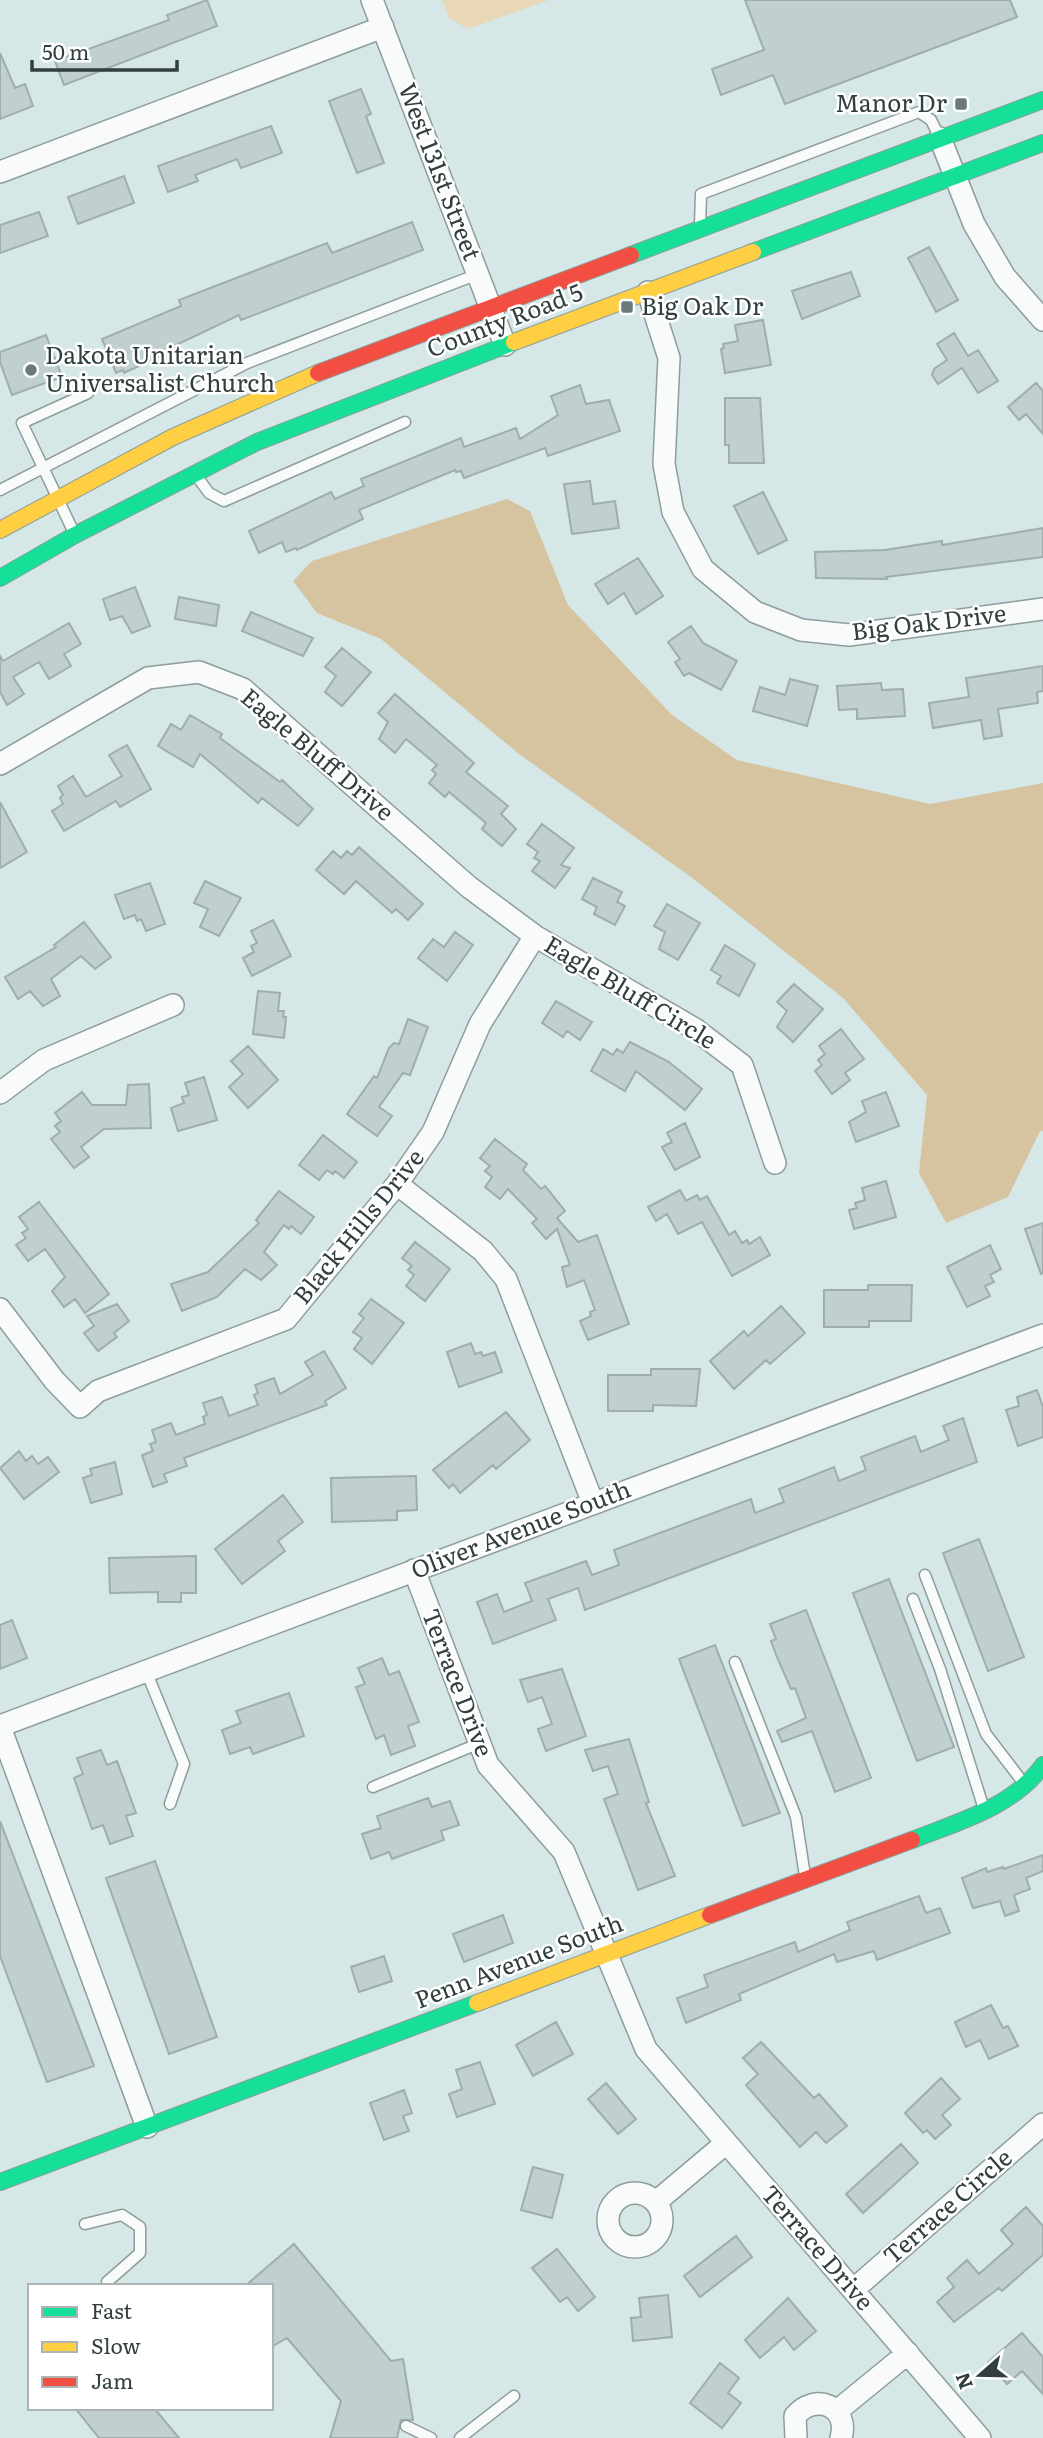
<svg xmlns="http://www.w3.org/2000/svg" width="1043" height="2438" viewBox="0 0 1043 2438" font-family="Literata,serif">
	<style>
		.green { fill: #e8d8b7 }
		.forest { fill: #d6c4a1 }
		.building { fill: #c0cfcf; stroke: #9fadae; stroke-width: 2 }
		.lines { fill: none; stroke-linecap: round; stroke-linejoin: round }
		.lane-casing { stroke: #8e9c9c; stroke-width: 13 }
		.street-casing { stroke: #8e9c9c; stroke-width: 24 }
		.fast-casing { stroke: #8e9c9c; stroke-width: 18 }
		.slow-casing { stroke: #8e9c9c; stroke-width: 18 }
		.jam-casing { stroke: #8e9c9c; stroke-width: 18 }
		.lane { stroke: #f9fbfb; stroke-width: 10 }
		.street { stroke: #f9fbfb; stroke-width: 21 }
		.fast { stroke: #16e098; stroke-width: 16 }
		.slow { stroke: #ffcf43; stroke-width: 16 }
		.jam { stroke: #f24e42; stroke-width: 16 }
		.poi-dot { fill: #6a7a7a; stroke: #fff; stroke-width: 2.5 }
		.labels { text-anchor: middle; stroke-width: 5; stroke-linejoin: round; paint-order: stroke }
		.poi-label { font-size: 24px; fill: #313f3f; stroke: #fff; text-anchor: start }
		.street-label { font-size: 24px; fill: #313f3f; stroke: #fff }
	</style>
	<rect width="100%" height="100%" fill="#d5e7e7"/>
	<path class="green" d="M442 0H549L468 29 449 18Z"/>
	<path class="forest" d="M507 499 530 511 568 605 672 715 737 760 930 804 1043 783V1131H1040L1008 1197 946 1223 919 1173 927 1095 843 998 695 880 519 754 381 639 317 613 293 581 312 561Z"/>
	<path class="building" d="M207 0 217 26 64 85 55 61 169 20 167 15Z
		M745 0H1010L1017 17 785 104 773 75 721 95 712 69 764 50Z
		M0 53 15 88 25 84 33 106 0 119Z
		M361 89 371 114 366 116 384 163 357 173 329 101Z
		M271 126 282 153 241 168 237 159 195 175 198 181 168 192 158 166Z
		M124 176 134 203 78 224 68 197Z
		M39 212 48 236 0 253V225Z
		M412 222 423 250 241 320 239 315 176 345 170 352 124 373 123 370 116 373 102 339 181 306 179 300 327 243 332 253Z
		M929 247 958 300 936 312 908 258Z
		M851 272 860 296 802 319 792 291Z
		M763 320 771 365 725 373 721 349 724 348 723 344 738 341 735 325Z
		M954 333 968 356 978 350 998 381 978 393 962 368 938 384 932 375 934 369 947 360 937 344Z
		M46 335 62 377 12 395 0 362V352Z
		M1036 383 1043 391V434L1026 414 1019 420 1008 407Z
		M580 385 586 404 609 400 620 431 548 456 545 448 464 478 461 471 456 472 455 470 359 510 363 519 297 550 296 548 286 552 282 542 259 553 249 531 331 492 335 499 364 486 361 479 461 438 464 447 516 428 520 439 558 415 551 396Z
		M725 398H760L764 463H729V445H725Z
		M590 481 593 504 615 501 619 528 572 534 564 484Z
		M763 492 787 540 758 554 734 506Z
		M1043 528V557L886 577 887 579 816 578 815 552 885 550 942 541V545Z
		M638 558 663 596 636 614 624 593 608 604 595 584Z
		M135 587 150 626 132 633 122 616 110 620 103 599Z
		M179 597 219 605 216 626 175 619Z
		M251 612 313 638 303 656 242 631Z
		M69 623 81 644 64 654 71 666 49 679 39 662 13 677 24 694 7 705 0 692V656L3 661Z
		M691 626 703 643 737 661 721 690 689 673 684 676 675 662 680 659 668 642Z
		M342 648 371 672 342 706 325 692 336 676 325 667Z
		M1043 666V691L1037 692 1038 703 998 709 1002 736 984 739 981 720 933 728 929 703 969 697 966 678Z
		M790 679 818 686 807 726 753 711 760 687 785 695Z
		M881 683 882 690 903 689 905 716 857 719V709L839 710 837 686Z
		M395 694 474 763 466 772 508 806 501 814 516 829 502 846 482 829 486 823 449 792 445 797 429 783 436 774 432 770 437 765 406 739 395 753 379 739 388 722 378 713Z
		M190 715 222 734 220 738 280 782 282 780 313 809 298 826 262 798 258 803 200 754 193 767 158 746 171 724 181 730Z
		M127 745 151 789 120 807 116 801 64 831 52 811 63 804 60 798 63 795 58 786 73 776 86 797 122 776 109 755Z
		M0 802 27 852 0 868Z
		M542 824 574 848 561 865 570 868 555 888 532 871 540 861 534 858 538 852 527 844Z
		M359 847 423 904 408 920 396 909 392 913 356 881 344 894 316 870 333 851 341 858 347 851 352 855Z
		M593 878 622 892 617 902 625 906 615 925 594 914 597 907 582 899Z
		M205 881 241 898 219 936 200 927 208 909 194 903Z
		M150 883 165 924 146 931 141 919 137 921 135 915 124 919 115 895Z
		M667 904 700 923 678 960 659 949 665 932 654 926Z
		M273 920 291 956 252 976 243 958 254 952 251 946 257 943 251 931Z
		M84 922 111 957 95 969 81 956 51 979 60 996 43 1006 30 991 18 999 5 977 56 947 54 945Z
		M455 932 473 945 447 981 418 958 433 939 444 947Z
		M725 945 755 964 739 996 717 983 721 976 711 970Z
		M794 984 823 1009 793 1042 777 1027 787 1011 777 1002Z
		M258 991 280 993 278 1011H284L283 1017H286L284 1038 253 1034Z
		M556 1001 592 1022 580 1040 567 1031 563 1037 542 1023Z
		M408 1019 428 1027 410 1075 403 1073 379 1107 392 1116 377 1136 347 1114 374 1076 377 1078 389 1048 394 1043 399 1044Z
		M841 1029 864 1059 845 1073 850 1080 832 1094 815 1071 822 1065 818 1060 825 1054 819 1046Z
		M630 1042 669 1062 702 1089 685 1110 636 1071 625 1091 591 1071 603 1049 613 1055 617 1049 623 1053Z
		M248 1046 278 1080 248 1108 229 1087 243 1074 231 1061Z
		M204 1077 217 1120 178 1131 171 1108 184 1103 182 1097 189 1095 185 1083Z
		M149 1084 151 1128 104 1129 81 1147 89 1157 74 1168 51 1139 60 1132 55 1126 61 1121 55 1113 82 1092 92 1105H126L128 1085Z
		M886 1092 899 1126 856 1142 849 1122 866 1112 862 1101Z
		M685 1123 700 1157 675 1170 662 1147 672 1142 667 1133Z
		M323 1135 357 1162 344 1178 335 1171 333 1174 327 1170 319 1180 299 1165Z
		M495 1139 527 1164 523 1170 541 1189 545 1186 565 1211 557 1218 578 1242 597 1235 629 1324 588 1340 580 1321 591 1316 590 1312 595 1310 584 1280 567 1287 562 1267 570 1265 557 1229 546 1239 532 1223 537 1219 508 1189 500 1199 485 1187 492 1177 485 1171 490 1166 480 1158Z
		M886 1181 896 1217 854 1229 849 1210 857 1208 855 1203 865 1200 862 1188Z
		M680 1190 686 1201 697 1195 700 1200 707 1196 729 1235 735 1231 742 1243 747 1240 749 1244 760 1237 770 1255 732 1276 702 1222 678 1234 667 1214 656 1221 648 1207Z
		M279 1191 314 1217 301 1234 291 1226 289 1229 284 1225 264 1252 277 1265 261 1280 245 1269 217 1297 182 1311 171 1284 208 1272 259 1223 256 1220Z
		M39 1202 109 1294 85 1313 75 1299 64 1307 52 1291 65 1277 45 1249 28 1261 16 1245 26 1238 22 1233 28 1229 19 1217Z
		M1043 1223V1273L1041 1274 1025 1229Z
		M415 1242 450 1269 425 1301 406 1286 414 1275 408 1270 412 1266 402 1258Z
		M990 1245 1001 1269 990 1275 994 1282 985 1286 990 1296 967 1307 947 1267Z
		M868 1285H912L911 1321H869V1327H824V1290H868Z
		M371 1299 404 1323 372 1364 354 1349 362 1338 353 1332 364 1318 359 1314Z
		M117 1304 129 1321 114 1333 117 1337 98 1351 84 1333 94 1326 87 1316Z
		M781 1306 805 1333 770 1364 766 1360 734 1389 710 1361 744 1331 748 1336Z
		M471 1343 475 1354 481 1352 483 1356 495 1352 502 1372 459 1387 447 1352Z
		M324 1351 346 1388 325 1401 327 1405 184 1458 187 1466 164 1474 167 1482 153 1487 142 1455 153 1451 150 1444 156 1442 152 1430 171 1423 176 1435 205 1424 203 1417 207 1415 203 1403 222 1397 229 1416 258 1405 254 1395 258 1393 255 1385 274 1378 280 1394 313 1375 305 1362Z
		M651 1369H700L696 1406 653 1405V1411H608V1375H651Z
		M1037 1390 1043 1407V1437L1018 1446 1006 1410 1019 1406 1017 1397Z
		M506 1412 530 1440 496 1469 493 1465 460 1493 453 1484 449 1488 433 1470Z
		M963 1418 977 1462 585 1610 578 1588 548 1599 556 1620 493 1644 477 1602 497 1594 504 1612 532 1601 525 1583 586 1561 592 1575 619 1565 614 1550 751 1499 755 1513 784 1502 779 1489 834 1467 839 1481 866 1470 861 1457 915 1436 921 1452 949 1440 943 1426Z
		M19 1451 26 1461 32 1456 38 1464 48 1457 59 1472 24 1499 0 1468Z
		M115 1462 122 1494 91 1503 83 1478 92 1475 90 1469Z
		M416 1476 417 1510 397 1511V1520L332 1522 331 1478Z
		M283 1495 303 1522 278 1541 285 1551 242 1584 215 1549Z
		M979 1539 1024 1657 988 1671 943 1553Z
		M196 1556V1593H181V1602H158V1592L110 1593 109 1558Z
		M889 1579 954 1747 917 1761 853 1593Z
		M806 1610 871 1778 835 1792 812 1731 782 1742 777 1731 806 1718 795 1688 791 1689 776 1655 771 1641 776 1639 770 1624Z
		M12 1620 27 1658 0 1669V1625Z
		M715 1645 780 1813 743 1826 679 1659Z
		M382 1658 389 1675 399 1671 419 1722 408 1726 415 1746 391 1755 384 1735 376 1739 356 1687 365 1684 358 1668Z
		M562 1669 586 1736 546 1751 538 1729 552 1724 542 1697 528 1702 520 1680Z
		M289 1693 304 1736 253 1754 250 1747 230 1754 222 1730 241 1723 236 1711Z
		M629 1739 649 1802 646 1803 675 1876 638 1890 604 1799 618 1794 608 1766 593 1771 585 1750Z
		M101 1750 107 1765 117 1761 136 1813 126 1816 133 1836 110 1844 103 1825 92 1829 74 1778 83 1774 77 1758Z
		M428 1798 432 1807 450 1801 459 1825 441 1831 444 1840 392 1859 389 1852 371 1859 362 1834 381 1828 377 1816Z
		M0 1821 94 2066 47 2082 0 1956Z
		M1043 1855V1871L1026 1878 1030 1889 1014 1895 1019 1911 1005 1916 1000 1901 973 1908 962 1878 986 1868 987 1872 1003 1867 1004 1869Z
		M155 1861 217 2037 169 2054 106 1878Z
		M919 1896 926 1913 940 1908 950 1933 877 1960 874 1951 837 1962 834 1954 739 1994 741 2000 686 2023 677 1998 708 1987 704 1975 795 1942 798 1952 850 1930 847 1922Z
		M503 1915 513 1943 464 1962 453 1934Z
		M384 1956 392 1981 359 1992 351 1967Z
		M991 2005 1003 2028 1008 2026 1018 2046 989 2059 980 2040 966 2047 955 2022Z
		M556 2022 573 2054 533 2076 516 2045Z
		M761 2042 814 2098 819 2094 847 2126 826 2143 816 2132 800 2147 746 2085 758 2074 743 2058Z
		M480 2062 495 2104 457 2117 449 2094 462 2089 456 2070Z
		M941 2078 960 2099 942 2115 951 2125 935 2139 927 2130 923 2133 905 2113Z
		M606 2083 636 2119 618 2134 588 2099Z
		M404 2090 412 2113 403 2116 409 2131 384 2140 370 2103Z
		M901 2144 918 2163 863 2213 846 2194Z
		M533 2167 563 2175 552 2218 521 2210Z
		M1026 2207 1043 2226V2255L1002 2291 999 2288 954 2322 937 2302 954 2287 947 2278 967 2260 979 2274 1013 2244 1001 2230Z
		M736 2236 752 2257 700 2297 684 2276Z
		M294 2244 391 2361 403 2359 413 2420H401L397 2438H330L341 2401 287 2338 271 2347V2286H245Z
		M557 2249 595 2297 578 2311 567 2297 560 2302 532 2268Z
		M668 2295 672 2337 633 2341 631 2318 641 2317 639 2298Z
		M788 2298 816 2331 794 2350 784 2337 760 2358 745 2340Z
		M1022 2333 1043 2357V2394L1022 2371 1007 2384 988 2362Z
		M720 2363 739 2378 728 2393 741 2403 722 2428 690 2403Z
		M75 2408H154L179 2438H99Z"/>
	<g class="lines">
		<g class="lane-casing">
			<path id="lane" d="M700 225 701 194 919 112 931 120 939 136
				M195 474 209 493 224 501 405 422
				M0 490 247 363 478 274
				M75 535 22 423 88 393
				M925 1575 986 1734 1022 1781
				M913 1599 940 1669 984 1809
				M735 1662 796 1817 805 1876
				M146 1671 184 1764 170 1804
				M373 1787 480 1743
				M85 2224 122 2215 140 2227V2253L107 2282
				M406 2426 431 2438
				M460 2438 514 2396"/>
		</g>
		<g class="street-casing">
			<path id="street" d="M372 0 505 345
				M940 138 974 224 1005 277 1043 320
				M0 172 383 27
				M648 292 669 358 664 464 673 512 703 569 755 612 801 630 849 635 1043 609
				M0 764 148 678 199 672 243 689 469 887 535 936 695 1029 742 1065 775 1163
				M0 1093 44 1060 173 1005
				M397 1184 483 1251 506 1279 593 1503
				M0 1309 54 1380 80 1407 98 1391 286 1319 397 1184 433 1132 480 1024 535 936
				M414 1570 488 1765 564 1852 646 2049 980 2438
				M0 1726 1043 1335
				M0 1727 147 2127
				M608 2220a27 27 0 1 1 54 0a27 27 0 1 1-54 0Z
				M656 2202 726 2143
				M853 2290 1043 2124
				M837 2411 908 2353
				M796 2438 795 2416C815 2392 850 2406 841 2438"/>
		</g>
		<g class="fast-casing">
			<path id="fast" d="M753 252 1043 143
				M631 255 1043 100
				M0 578 75 535 257 442 514 342
				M912 1840C958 1822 1013 1807 1043 1765
				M0 2182 477 2003"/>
		</g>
		<g class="slow-casing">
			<path id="slow" d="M514 342 753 252
				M0 530 173 437 318 373
				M477 2003 710 1915"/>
		</g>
		<g class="jam-casing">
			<path id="jam" d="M318 373 631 255
				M710 1915 912 1840"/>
		</g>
		<use href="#lane" class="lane"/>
		<use href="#street" class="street"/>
		<use href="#fast" class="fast"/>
		<use href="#slow" class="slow"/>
		<use href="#jam" class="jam"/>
	</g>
	<g class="poi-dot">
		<rect x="954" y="97" width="14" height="14" rx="3.5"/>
		<rect x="620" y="300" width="14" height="14" rx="3.5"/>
		<circle cx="31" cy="370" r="7"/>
	</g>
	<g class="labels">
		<g class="poi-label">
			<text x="947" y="112" text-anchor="end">Manor Dr</text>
			<text x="641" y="315">Big Oak Dr</text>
			<text x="45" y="364">Dakota Unitarian<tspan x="45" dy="28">Universalist Church</tspan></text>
		</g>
		<g class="street-label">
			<text transform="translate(439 172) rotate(69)" y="8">West 131st Street</text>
			<text transform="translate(505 321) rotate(-21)" y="8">County Road 5</text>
			<text transform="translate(929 623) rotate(-7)" y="8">Big Oak Drive</text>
			<text transform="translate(317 755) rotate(40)" y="8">Eagle Bluff Drive</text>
			<text transform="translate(630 993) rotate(31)" y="8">Eagle Bluff Circle</text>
			<text transform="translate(359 1227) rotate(-51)" y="8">Black Hills Drive</text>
			<text transform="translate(521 1530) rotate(-21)" y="8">Oliver Avenue South</text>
			<text transform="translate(457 1683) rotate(69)" y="8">Terrace Drive</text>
			<text transform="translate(519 1962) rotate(-21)" y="8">Penn Avenue South</text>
			<text transform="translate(948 2207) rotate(-41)" y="8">Terrace Circle</text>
			<text transform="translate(817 2248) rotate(49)" y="8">Terrace Drive</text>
		</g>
	</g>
	<rect x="28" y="2284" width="245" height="126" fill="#ffffff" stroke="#adb2b2" stroke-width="2"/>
	<rect x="42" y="2307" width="35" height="10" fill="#16e098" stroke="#adb2b2" stroke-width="2"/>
	<text x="91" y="2319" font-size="21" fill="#313f3f">Fast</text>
	<rect x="42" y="2342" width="35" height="10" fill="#ffcf43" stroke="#adb2b2" stroke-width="2"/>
	<text x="91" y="2354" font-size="21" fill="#313f3f">Slow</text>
	<rect x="42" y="2377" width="35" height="10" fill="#f24e42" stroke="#adb2b2" stroke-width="2"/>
	<text x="91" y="2389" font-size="21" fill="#313f3f">Jam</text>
	<g transform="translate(980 2375) rotate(250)" stroke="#ffffff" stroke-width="5" paint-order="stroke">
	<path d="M0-5L12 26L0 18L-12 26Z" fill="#313f3f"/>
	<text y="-10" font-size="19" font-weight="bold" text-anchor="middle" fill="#313f3f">N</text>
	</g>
	<path d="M32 60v10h145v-10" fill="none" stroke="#313f3f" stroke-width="3.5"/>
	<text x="42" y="60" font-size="21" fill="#313f3f" stroke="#ffffff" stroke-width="5" paint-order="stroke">50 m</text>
</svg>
